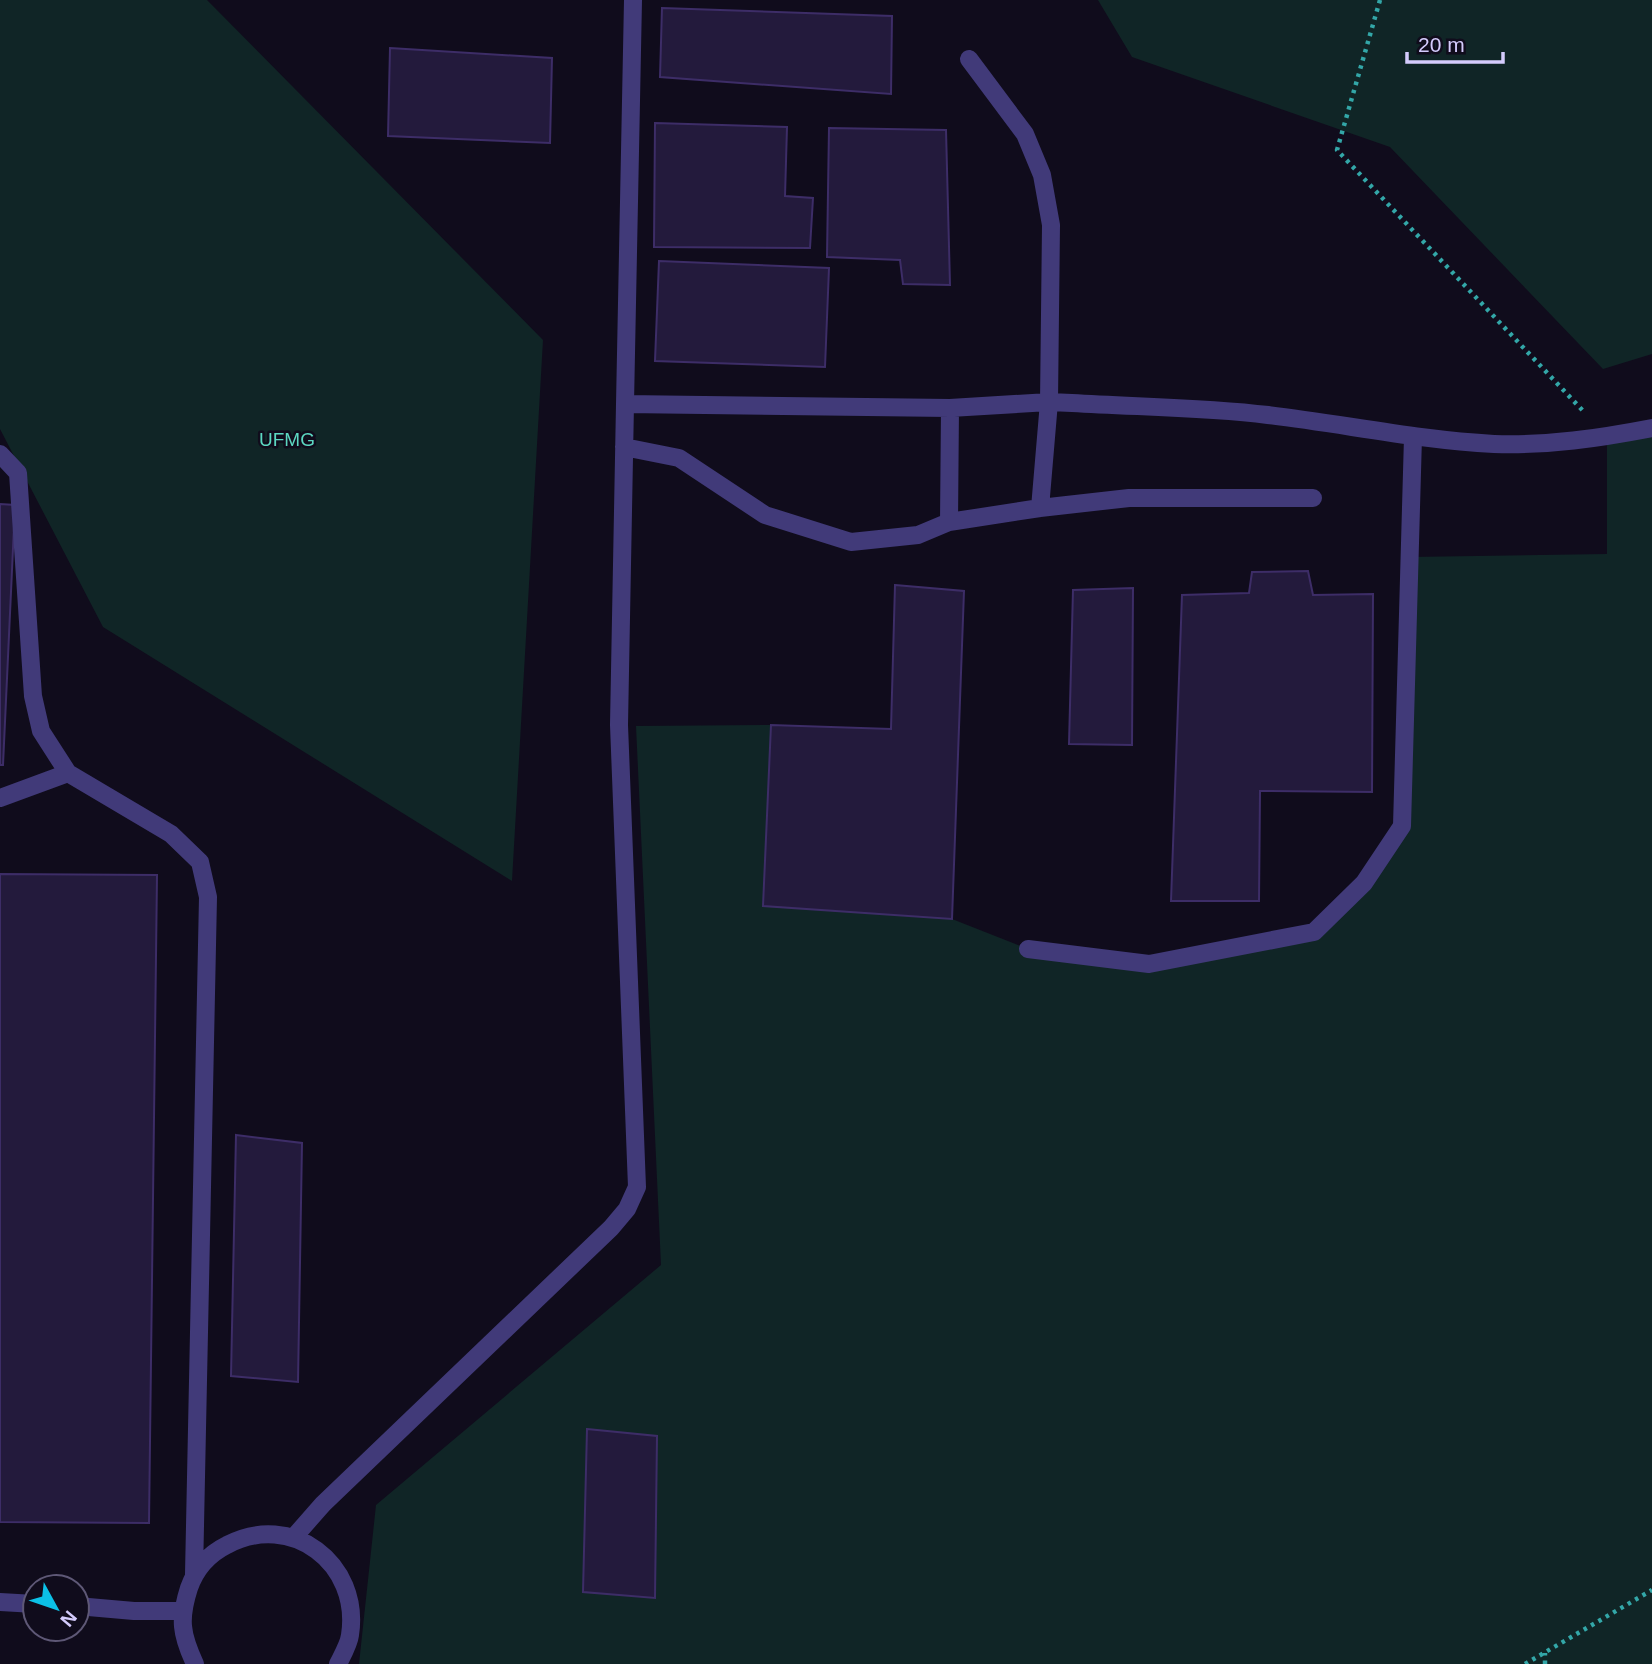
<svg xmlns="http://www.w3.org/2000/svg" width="1652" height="1664" viewBox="0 0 1652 1664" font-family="Helvetica,sans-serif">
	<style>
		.green { fill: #102526 }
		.building { fill: #231a3c; stroke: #3d2d67; stroke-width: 2 }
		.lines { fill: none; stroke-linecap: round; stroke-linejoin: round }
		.path { stroke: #33a7a8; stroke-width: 4.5; stroke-dasharray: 3.5 5; stroke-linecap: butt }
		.minor { stroke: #413a79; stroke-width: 18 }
		.labels { text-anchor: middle; stroke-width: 5; stroke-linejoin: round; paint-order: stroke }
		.park-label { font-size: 19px; fill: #5cd7c1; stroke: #100c1c }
	</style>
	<rect width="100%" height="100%" fill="#100c1c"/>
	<path class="green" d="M0 0H207L543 340 512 881 103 627 0 429Z
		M1098 0H1652V354L1603 369 1390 147 1132 57Z
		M1652 432V1664H359L376 1505 661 1265 636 726 771 725 764 906 952 919 1028 949 1149 964 1314 932 1402 826 1410 557 1607 554V437Z"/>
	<path class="building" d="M662 8 892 16 891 94 660 77Z
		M390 48 552 58 550 143 388 136Z
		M655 123 787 127 785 196 813 198 810 248 654 247Z
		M829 128 946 130 950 285 903 284 900 260 827 257Z
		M659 261 829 268 825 367 655 361Z
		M0 504 15 505 3 765H0Z
		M1308 571 1313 595 1373 594 1372 792 1260 791 1259 901H1171L1182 595 1249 593 1252 572Z
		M895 585 964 591 952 919 763 906 771 725 891 729Z
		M1133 588 1132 745 1069 744 1073 590Z
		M0 874 157 875 149 1523 0 1522Z
		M236 1135 302 1143 298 1382 231 1376Z
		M587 1429 657 1436 655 1598 583 1592Z"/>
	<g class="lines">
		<path class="path" d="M1380 0 1337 150 1585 413
			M1525 1664 1652 1590
			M1545 1664V1653"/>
		<path class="minor" d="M625 404 633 0
			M624 447 679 458 765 515 851 542 918 535 949 522 950 408
			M0 454 18 473 33 696 41 731 68 773 171 834 200 862 208 897 194 1574
			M1040 508 1129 498H1313
			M949 522 1040 508 1049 402 1051 225 1042 175 1025 134 969 59
			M0 798 68 773
			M1028 949 1149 964 1314 932 1364 883 1402 826 1413 437
			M294 1537 323 1504 611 1228 627 1209 637 1187 619 725 625 404 950 408 1049 402 1072 403C1137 407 1203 407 1268 415 1344 424 1418 440 1494 444 1547 446 1600 438 1652 428
			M0 1602 35 1604
			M77 1606 134 1611H182
			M195 1664C181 1634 179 1619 189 1588 196 1568 209 1554 227 1545 291 1511 361 1563 350 1635 349 1644 342 1656 338 1664"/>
	</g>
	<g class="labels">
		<g class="park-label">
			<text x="287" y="446">UFMG</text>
		</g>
	</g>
	<g transform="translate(56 1608) rotate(130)"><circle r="33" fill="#100c1c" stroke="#5e5876" stroke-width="2"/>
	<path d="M0-5L12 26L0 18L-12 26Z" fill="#0cc1e7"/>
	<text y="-10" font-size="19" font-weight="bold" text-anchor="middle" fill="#d4cbfc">N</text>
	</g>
	<path d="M1407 52v10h96v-10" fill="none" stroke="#d4cbfc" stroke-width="3.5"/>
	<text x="1418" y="52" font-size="21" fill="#d4cbfc" stroke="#100c1c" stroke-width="5" paint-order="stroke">20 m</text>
</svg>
